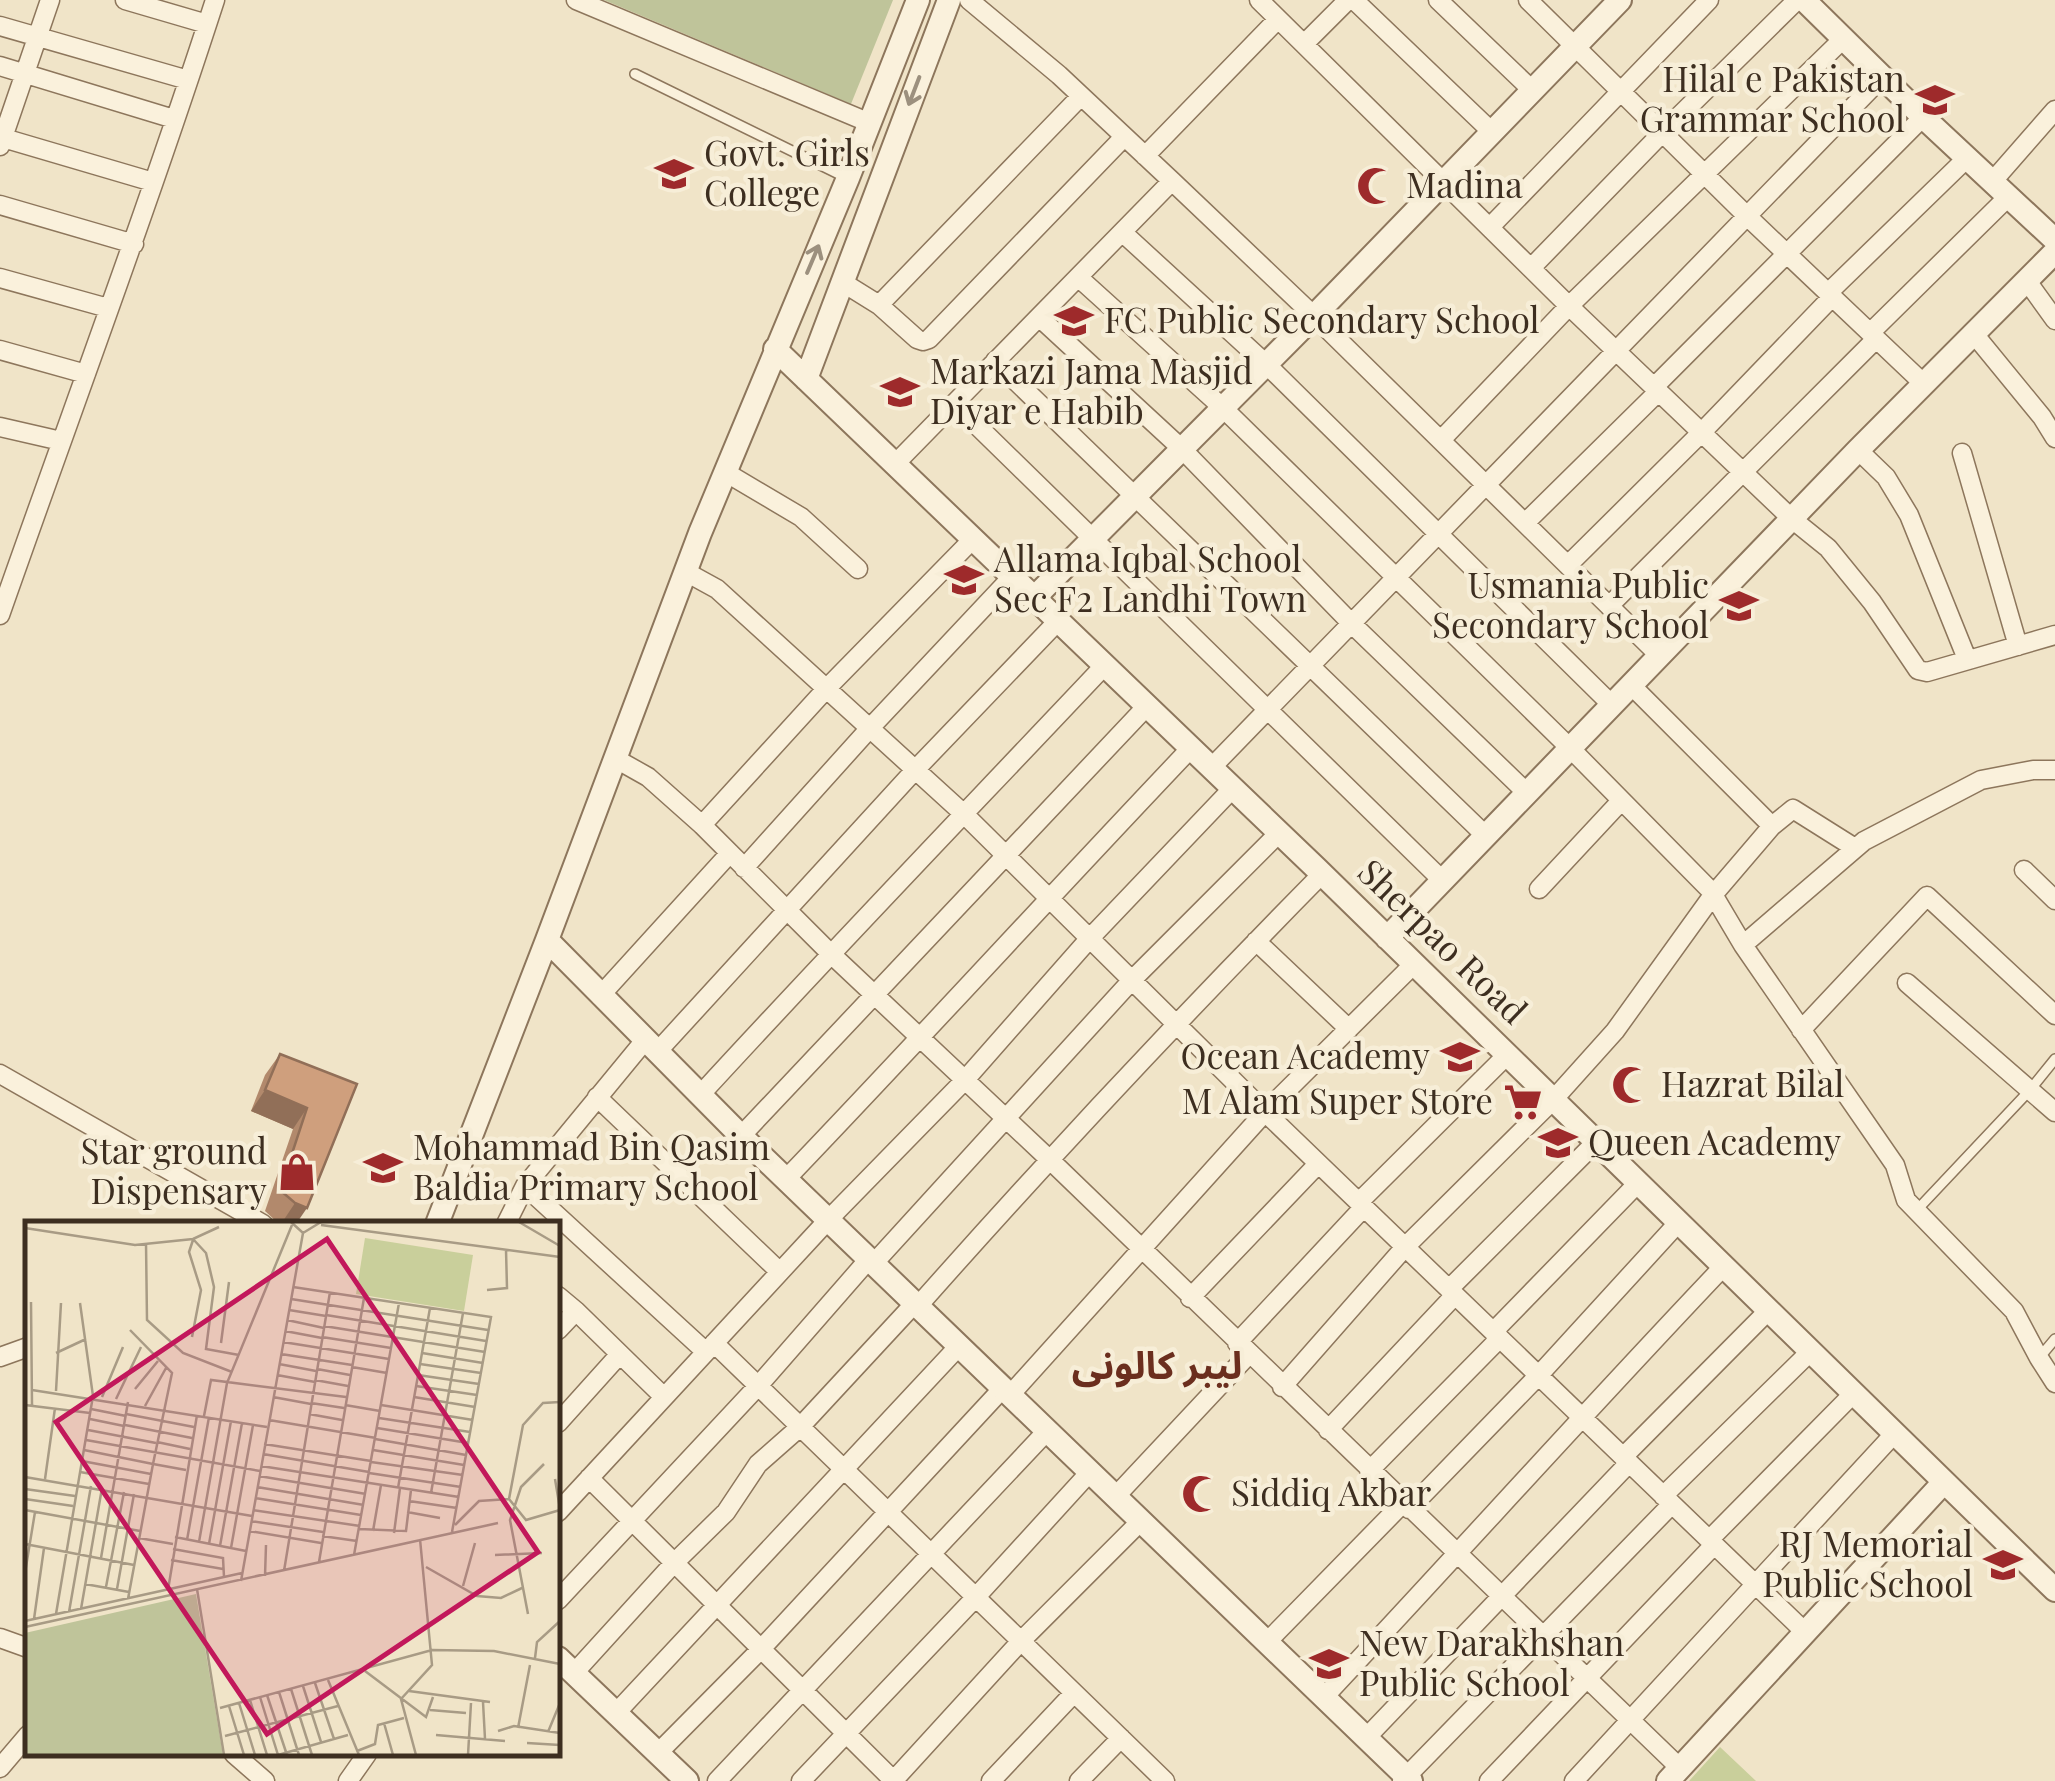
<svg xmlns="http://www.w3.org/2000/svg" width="2055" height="1781" viewBox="0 0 2055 1781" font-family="'Playfair Display','Noto Sans Arabic',serif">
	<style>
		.green { fill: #c9cf9b }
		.cemetery { fill: #bfc49a }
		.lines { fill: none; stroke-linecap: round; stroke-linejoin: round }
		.service-casing { stroke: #8d765c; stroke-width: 12 }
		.minor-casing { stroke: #8d765c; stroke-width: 21 }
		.tertiary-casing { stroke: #8d765c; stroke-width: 26 }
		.service { stroke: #faf1dc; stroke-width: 9 }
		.minor { stroke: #faf1dc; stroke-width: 18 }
		.tertiary { stroke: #faf1dc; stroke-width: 22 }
		.wall { fill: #b2896c }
		.shaded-wall { fill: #916f58 }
		.building { fill: #cf9f7d; stroke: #916f58; stroke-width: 2.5 }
		.oneway { stroke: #9c907e }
		.labels { text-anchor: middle; stroke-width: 9; stroke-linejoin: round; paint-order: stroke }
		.poi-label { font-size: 35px; fill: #3d2e20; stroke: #f7eed8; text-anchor: start }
		.street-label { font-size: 35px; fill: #3d2e20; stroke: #f7eed8 }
		.neighbourhood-label { font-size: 38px; font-weight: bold; fill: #6b2e1e; stroke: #f7eed8 }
		.inset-road { fill: none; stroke: #a89b85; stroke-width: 2.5 }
		.view { fill: #c2185b; fill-opacity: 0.15; stroke: #c2185b; stroke-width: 5 }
		.inset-edge { fill: none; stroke: #3d2e20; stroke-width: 5 }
	</style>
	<rect width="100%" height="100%" fill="#f0e4c8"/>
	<path class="green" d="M1720 1747 1756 1781H1689Z"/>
	<path class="cemetery" d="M604 0H893L851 104Z"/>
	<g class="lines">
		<g class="service-casing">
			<path id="service" d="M635 74 845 177
				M1916 1211 2030 1090 2055 1059
				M2039 1358 2055 1339"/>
		</g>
		<g class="minor-casing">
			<path id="minor" d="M125 0 207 24
				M576 0 870 123
				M969 0 1059 75 1172 181 1314 316 1660 656
				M1259 0 1569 306 1441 440
				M1354 0 1492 132
				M1438 0 1532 90
				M1528 0 1748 217 1924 384
				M0 26 188 80
				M1843 39 1569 306 1792 519 1828 548 1872 602 1918 670 1927 672 2055 635
				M1304 44 1348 0
				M0 66 174 119
				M0 137 153 182
				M0 146 50 0
				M1145 156 1278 19
				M1992 182 2055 110
				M0 205 134 244
				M1490 227 1709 0
				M1122 232 1266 364 1612 705
				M1531 268 1663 132 1797 0
				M1078 277 1223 408 1570 748 1711 891 1743 945 1895 1165 1906 1200 2014 1311 2039 1358 2055 1383
				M0 278 108 308
				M2027 281 2055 320
				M842 282 879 305 917 339 923 341 929 339 1124 137
				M1828 293 1967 158
				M879 305 1081 96
				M1039 317 1182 449 1352 624 1527 793
				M1870 333 2008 197
				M1974 334 2042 417 2055 438
				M0 350 86 374
				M995 361 1486 836
				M1654 387 1923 117
				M954 403 1443 881
				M0 427 61 441
				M1858 450 1886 477 1909 515 1967 659
				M1962 453 2018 646
				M895 464 1172 181
				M725 472 801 517 858 569
				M1525 523 1659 391
				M1568 565 1702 432 1832 297
				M686 572 717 589 965 815 1265 1112 1805 1632
				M1609 606 1876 339
				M0 615C72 410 148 207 215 0
				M616 759 648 777 702 825 830 953 1049 1159 1680 1768
				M1211 768 1882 77
				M702 825 827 688 973 539
				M1772 826 1793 809 1855 848
				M744 868 870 728 1012 577
				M2024 870 2055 900
				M1539 889 1621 801
				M1256 941 1349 1029
				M1743 945 1864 841 1981 780 2033 770H2055
				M1907 983 2055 1112
				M600 996 730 853
				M1801 1030 1927 896 2055 1015
				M657 1052 915 770 1058 621
				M0 1074 263 1224
				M701 1094C834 949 970 808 1105 665
				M597 1097 780 1272
				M741 1136 1147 706
				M787 1178C923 1036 1055 891 1191 748
				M525 1186 706 1352
				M1359 1202 1507 1055
				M506 1224 525 1186 646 1039
				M874 1263 1132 980 1279 833
				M1449 1289 1596 1142
				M558 1296 576 1311 664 1397
				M1190 1298 1318 1164
				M918 1306C1049 1158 1183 1015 1322 874
				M558 1330 576 1311
				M1493 1332 1638 1183
				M714 1343 1165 1781
				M1237 1343 1364 1207
				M0 1357 28 1347
				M1282 1387 1405 1247 1553 1100 1615 1031 1713 895 1772 826 1631 685
				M1010 1395 1265 1112 1414 964
				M558 1423 620 1354
				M1328 1430 1455 1295
				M1623 1457 1768 1311
				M1369 1471 1500 1338
				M589 1478 894 1781
				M1663 1496 1810 1352
				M1115 1497 1249 1354
				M1409 1509 1539 1375 1678 1223
				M558 1512 829 1219 964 1081 1090 938 1233 788
				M1709 1540 1853 1394
				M558 1600 758 1386 869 1259
				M0 1638 28 1648
				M1267 1642 1403 1503
				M574 1673 674 1563 726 1512 758 1464 800 1427 915 1303
				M1324 1697C1458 1554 1588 1409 1723 1267
				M616 1713 959 1346
				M1366 1738 1629 1463
				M658 1753 761 1649 1003 1388
				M234 1754 265 1781
				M0 1768 28 1735
				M348 1781 367 1754
				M717 1781 1047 1431
				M801 1781 975 1598 1090 1472
				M893 1781 1021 1641 1141 1521
				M991 1781 1074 1693
				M1079 1781 1121 1738
				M1402 1781 1672 1504
				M1489 1781 1714 1545
				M1574 1781 1894 1434"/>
		</g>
		<g class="tertiary-casing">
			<path id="tertiary" d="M1804 0 1923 117 2055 240
				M775 349 1317 869 2055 1590
				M806 379 949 0
				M1034 598 1314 316 1620 0
				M1387 938 1858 450 2055 252
				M547 940 741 1136 1411 1781
				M437 1224 547 940 700 533 848 178 918 0
				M558 1658 687 1781
				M1668 1781 1944 1482"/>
		</g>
		<use href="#service" class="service"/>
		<use href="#minor" class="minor"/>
		<use href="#tertiary" class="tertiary"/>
	</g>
	<path class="wall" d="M280 1054 357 1084 296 1224H279L265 1211 293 1129 251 1111 265 1075Z"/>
	<path class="shaded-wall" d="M265 1090 307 1108 293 1129 251 1111Z
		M295 1203 307 1208 296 1224H281Z"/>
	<path class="building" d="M280 1054 357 1084 307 1208 295 1203 280 1190 307 1108 265 1090Z"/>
	<defs><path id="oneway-shaft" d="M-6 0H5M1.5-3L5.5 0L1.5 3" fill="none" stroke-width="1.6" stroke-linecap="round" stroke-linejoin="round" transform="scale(2.5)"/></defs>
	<g class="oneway">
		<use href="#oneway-shaft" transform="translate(914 91) rotate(111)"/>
		<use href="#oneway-shaft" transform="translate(813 259) rotate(-67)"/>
	</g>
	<defs>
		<g id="school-bare" transform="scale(3)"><path d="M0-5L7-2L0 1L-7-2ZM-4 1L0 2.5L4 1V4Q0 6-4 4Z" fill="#9e2a2b" stroke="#f7eed8" stroke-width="2.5" paint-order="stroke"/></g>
		<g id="mosque-bare" transform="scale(3)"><path d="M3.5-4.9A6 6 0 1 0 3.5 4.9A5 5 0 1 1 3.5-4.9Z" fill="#9e2a2b" stroke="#f7eed8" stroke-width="2.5" paint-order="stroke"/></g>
		<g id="supermarket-bare" transform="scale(3)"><path d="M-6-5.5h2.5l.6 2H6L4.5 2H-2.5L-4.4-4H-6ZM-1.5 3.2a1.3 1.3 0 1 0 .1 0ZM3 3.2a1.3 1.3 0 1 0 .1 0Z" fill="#9e2a2b" stroke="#f7eed8" stroke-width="2.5" paint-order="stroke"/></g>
		<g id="shop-bare" transform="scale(3)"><path d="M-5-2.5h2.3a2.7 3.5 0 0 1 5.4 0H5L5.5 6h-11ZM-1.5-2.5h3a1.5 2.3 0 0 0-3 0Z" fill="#9e2a2b" stroke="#f7eed8" stroke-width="2.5" paint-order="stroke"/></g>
	</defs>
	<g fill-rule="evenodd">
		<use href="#school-bare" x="1935" y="100"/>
		<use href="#school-bare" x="674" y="174"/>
		<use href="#mosque-bare" x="1376" y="186"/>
		<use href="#school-bare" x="1074" y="321"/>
		<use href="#school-bare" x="900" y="392"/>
		<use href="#school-bare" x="964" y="580"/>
		<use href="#school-bare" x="1739" y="606"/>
		<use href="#school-bare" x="1460" y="1057"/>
		<use href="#mosque-bare" x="1631" y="1085"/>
		<use href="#supermarket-bare" x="1523" y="1102"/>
		<use href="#school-bare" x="1558" y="1143"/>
		<use href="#school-bare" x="383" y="1168"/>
		<use href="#shop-bare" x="297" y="1172"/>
		<use href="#mosque-bare" x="1201" y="1494"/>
		<use href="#school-bare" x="2003" y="1565"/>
		<use href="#school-bare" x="1329" y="1664"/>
	</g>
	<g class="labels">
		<g class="poi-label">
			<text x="1905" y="92" text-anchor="end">Hilal e Pakistan<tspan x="1905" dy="40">Grammar School</tspan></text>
			<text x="704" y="166">Govt. Girls<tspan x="704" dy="40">College</tspan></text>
			<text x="1406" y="198">Madina</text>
			<text x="1104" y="333">FC Public Secondary School</text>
			<text x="930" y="384">Markazi Jama Masjid<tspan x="930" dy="40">Diyar e Habib</tspan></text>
			<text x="994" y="572">Allama Iqbal School<tspan x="994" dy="40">Sec F2 Landhi Town</tspan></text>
			<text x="1709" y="598" text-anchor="end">Usmania Public<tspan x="1709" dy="40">Secondary School</tspan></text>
			<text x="1430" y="1069" text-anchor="end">Ocean Academy</text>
			<text x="1661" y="1097">Hazrat Bilal</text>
			<text x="1493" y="1114" text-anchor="end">M Alam Super Store</text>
			<text x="1588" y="1155">Queen Academy</text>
			<text x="413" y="1160">Mohammad Bin Qasim<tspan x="413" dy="40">Baldia Primary School</tspan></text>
			<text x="267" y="1164" text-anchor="end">Star ground<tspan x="267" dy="40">Dispensary</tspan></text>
			<text x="1231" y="1506">Siddiq Akbar</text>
			<text x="1973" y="1557" text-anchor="end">RJ Memorial<tspan x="1973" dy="40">Public School</tspan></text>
			<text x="1359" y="1656">New Darakhshan<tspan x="1359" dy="40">Public School</tspan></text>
		</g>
		<g class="street-label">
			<text transform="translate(1442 942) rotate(44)" y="12">Sherpao Road</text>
		</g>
		<g class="neighbourhood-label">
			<text x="1157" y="1379">لیبر کالونی</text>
		</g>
	</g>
	<g transform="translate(25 1221)">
		<rect width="535" height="535" fill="#f0e4c8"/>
		<path d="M340 17 448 34 439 90 331 73Z" fill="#c9cf9b"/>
		<path d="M171 373 198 534H0V412Z" fill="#bfc49a"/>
		<path class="inset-road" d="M266 1 278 12 296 1M494 1 535 25M296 4 535 36M0 7 110 24 168 18 194 6M168 18 181 32 189 66 181 128 214 134M121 22 122 99 158 132 207 151M268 66 466 96 427 311M462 69 482 67 481 29M266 78 463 109M6 81 7 184M264 89 301 95M301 94 461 120M262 99 299 107M299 105 460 131M260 110 297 117M167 116 176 69 164 31 168 19M297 116 366 127M258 121 364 138M196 122 204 61M31 132 61 118M397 132 458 142M256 133 327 144M254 143 291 150M395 143 456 152M327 146 362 152M292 148 325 154M252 154 290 161M393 154 454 163M290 159 323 165M391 165 452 174M110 168 133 140M7 169 242 206M31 170 36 82M77 176 98 126M248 176 286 183M389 176 450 186M91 178 116 126M535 181 518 182 498 204 484 278 501 299 535 289M286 182 319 187M0 184 65 192M320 184 355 190M356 184 448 199M120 185 141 147M66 188 101 195M101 193 169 206M284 193 317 199M179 195 186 159 321 176M354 197 445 211M65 198 99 205M244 199 351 217M100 204 167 217M352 207 443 222M63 209 131 222M350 218 441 234M61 219 235 250M132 221 165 228M239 223 346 240M59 229 128 243 147 152 105 109M348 229 439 244M238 233 344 251M57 240 126 253M346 241 438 254M236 245 434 276M55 251 124 263M344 252 436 266M234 255 341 273M0 256 227 295M20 258 30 187M530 258 535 288M232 266 339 284M373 267 405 87M0 268 50 275M406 272 438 92M230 277 336 294M0 278 48 285M384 280 432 287M0 289 115 310M228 289 335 305M382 291 415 297M226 300 298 311M430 304 454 280 484 278M334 308 381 310 386 269M224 310 296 322M348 310 356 264M369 312 375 267M297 315 332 320M150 316 221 330M114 317 148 323M162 319 184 196M174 321 202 162 267 4M0 323 109 344M184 323 206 200M195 325 217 202M206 327 228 204M148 328 198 337 199 356M329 334 374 82M470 334 517 332M76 337 103 181M146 339 198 348M294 341 339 77M401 346 452 375 476 377 497 367M259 350 305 71M0 352 10 291M240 355 241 324M216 360 278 12M60 363 104 371M438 365 450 322M81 366 99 271M92 368 109 273M172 368 199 534M143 369 172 194M103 378 128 243 161 249M56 388 77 267M44 391 66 265M31 393 68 175 55 82M503 393 485 299 496 266 519 243M9 398 19 327M0 400 217 352M0 406 473 302M510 437 512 421 535 400M340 450 401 496 408 476M303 459 334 534M290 462 309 518M278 465 296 521M266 468 287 534M384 470 465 481M254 471 274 534M242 474 262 534M235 476 253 534 323 514M225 479 242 534M458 481 460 518M214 482 230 534M204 485 219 534M195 487 407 429 469 430 535 443M405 489 441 492M359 502 368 534M493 507 505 444M473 510 489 505 535 512M523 511 535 482M411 514 480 520M200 515 313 485M502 522 535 524M332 530 350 523 353 504 379 497M391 534 376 478 407 444 395 318M443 534 446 482"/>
		<path class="view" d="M302 18 513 331 242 513 31 201Z"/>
		<rect width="535" height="535" class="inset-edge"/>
	</g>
</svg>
